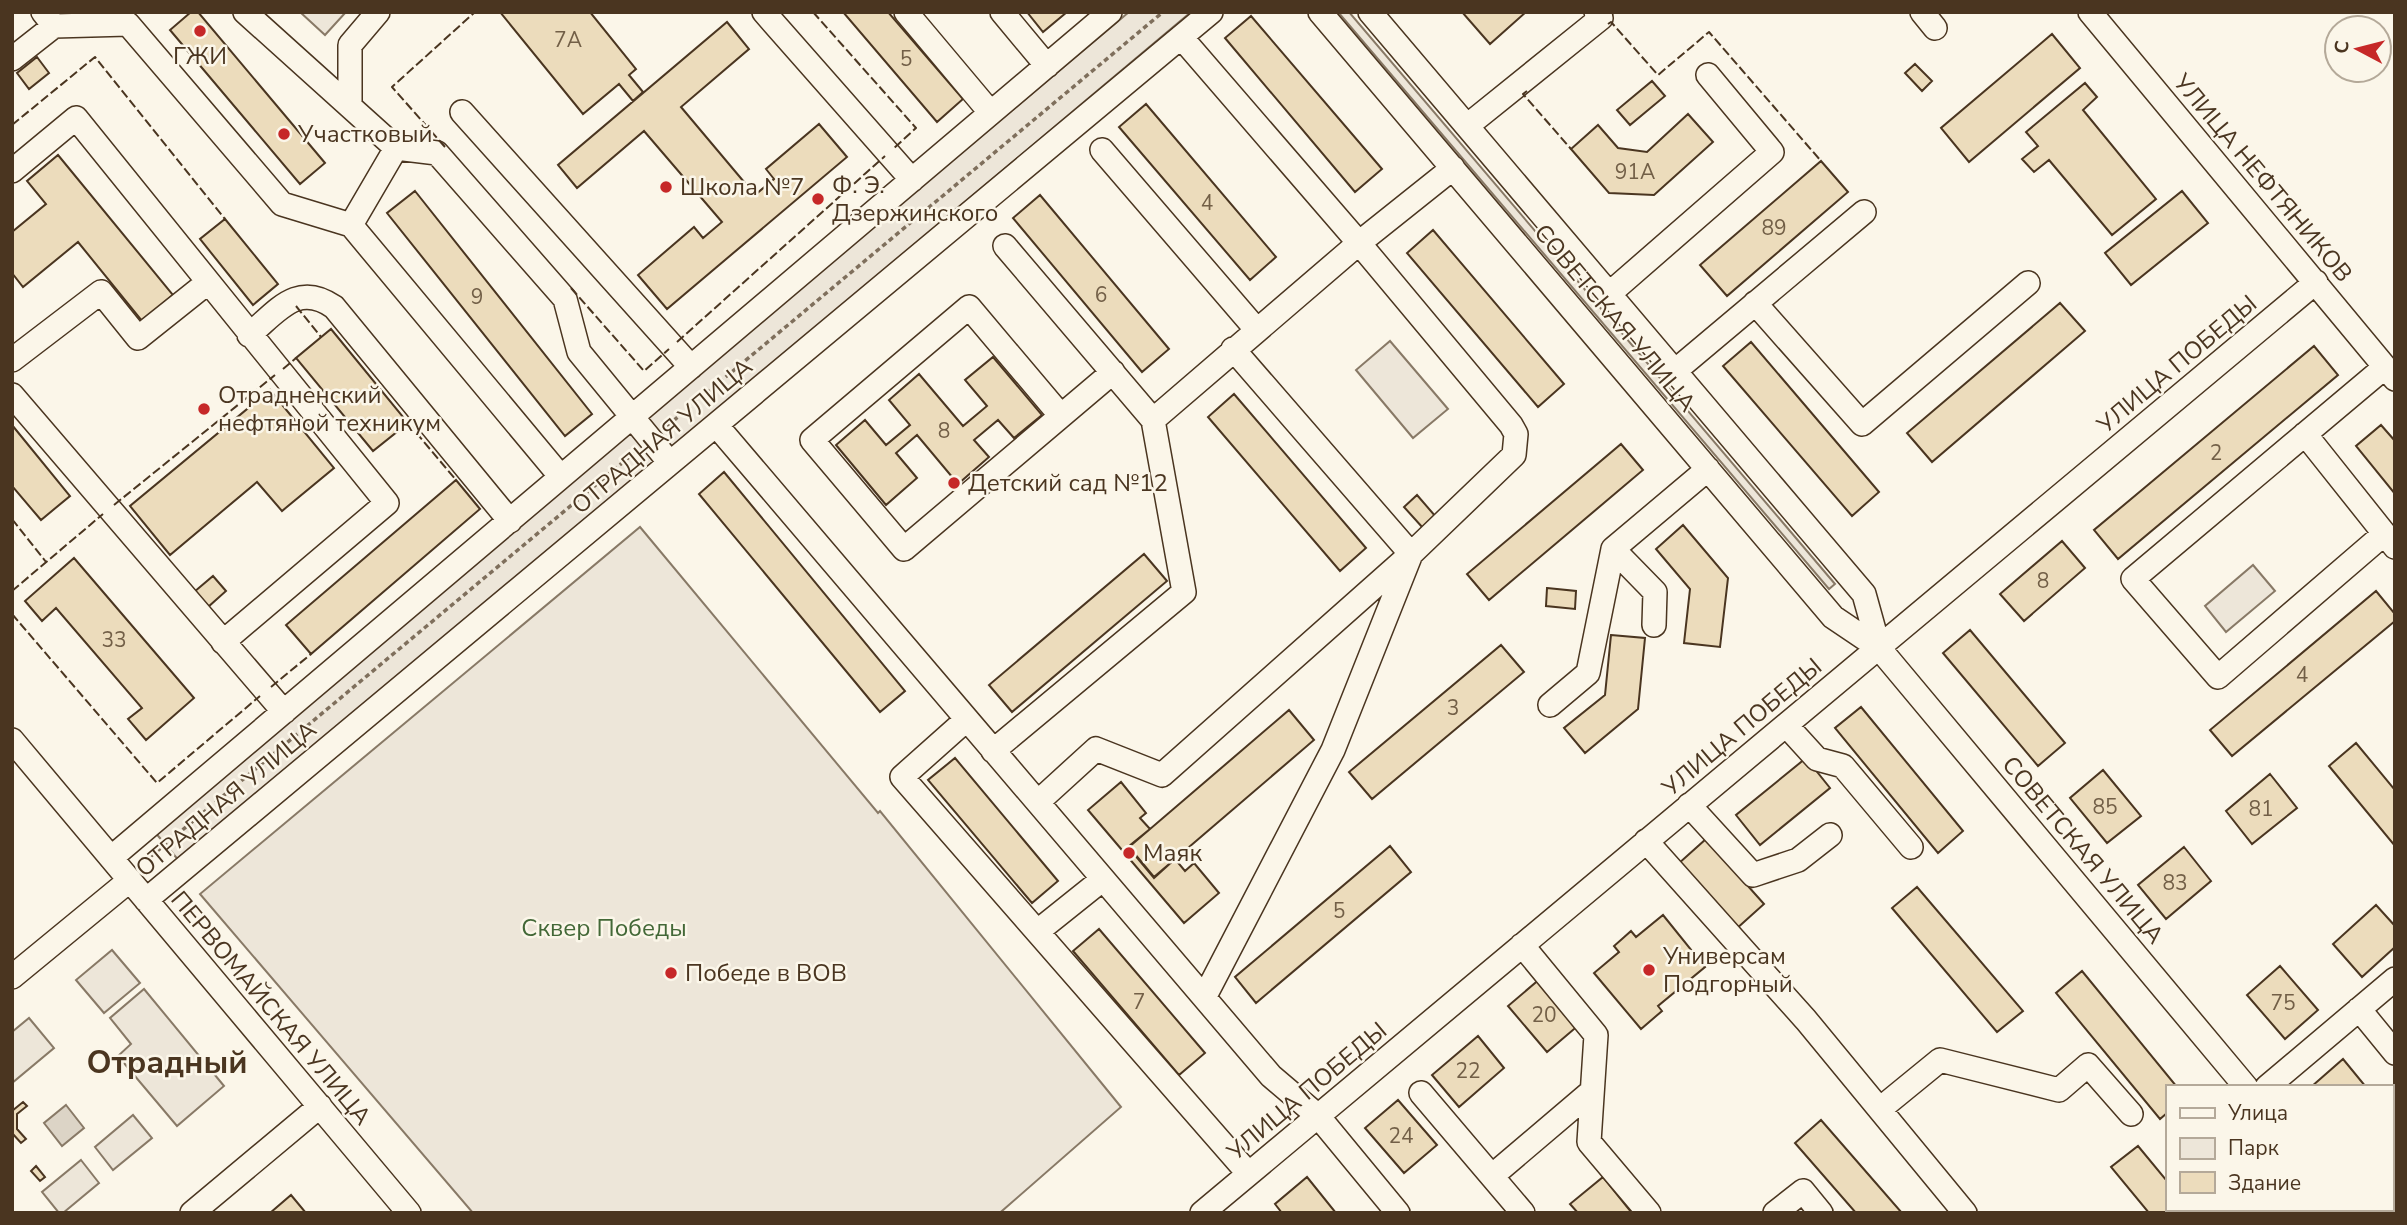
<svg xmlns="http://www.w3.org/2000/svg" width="2407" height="1225" viewBox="0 0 2407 1225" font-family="'Nunito Sans',sans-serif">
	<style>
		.green { fill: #ede6d9; stroke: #887966; stroke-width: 2 }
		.water { fill: #dcd4c6; stroke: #887966; stroke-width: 2 }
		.building { fill: #ecdcbc; stroke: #4a3520; stroke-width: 2 }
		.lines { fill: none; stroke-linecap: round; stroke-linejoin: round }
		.minor-casing { stroke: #4a3520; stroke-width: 26 }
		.path { stroke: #7f6f5c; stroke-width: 3.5; stroke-dasharray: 5 3.5; stroke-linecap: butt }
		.minor { stroke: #fbf6e9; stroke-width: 23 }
		.fence { stroke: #4a3520; stroke-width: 2; stroke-dasharray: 9 3.5; stroke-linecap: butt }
		.poi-dot { fill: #c62828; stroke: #fbf6e9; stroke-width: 2.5 }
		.labels { text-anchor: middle; stroke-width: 5; stroke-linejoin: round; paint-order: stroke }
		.number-label { font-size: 21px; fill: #725f47 }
		.poi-label { font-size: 24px; fill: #4a3520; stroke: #fbf6e9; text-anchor: start }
		.street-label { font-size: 24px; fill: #4a3520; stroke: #fbf6e9 }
		.park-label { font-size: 24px; fill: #436837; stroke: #fbf6e9 }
		.district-label { font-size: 32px; font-weight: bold; fill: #4a3520; stroke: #fbf6e9 }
	</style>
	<rect width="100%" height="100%" fill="#fbf6e9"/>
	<path class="green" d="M300 12H346L325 35Z
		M1129 12H1191L180 862 154 831Z
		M1338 12H1349L1835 584 1829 589Z
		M1390 341 1448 409 1413 438 1356 370Z
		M640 527 878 813 880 811 1121 1107 1002 1211 1005 1213H473L200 894Z
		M2253 565 2275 591 2226 632 2205 606Z
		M112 950 140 983 104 1013 76 980Z
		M144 989 224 1086 177 1126 118 1056 131 1044 110 1018Z
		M29 1018 54 1048 12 1083V1032Z
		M133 1115 152 1138 113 1170 95 1147Z
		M81 1160 99 1183 63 1213H59L42 1192Z"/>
	<path class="water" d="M66 1105 84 1128 62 1146 44 1123Z"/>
	<path class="building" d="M191 12H198L325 163 300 184 170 30Z
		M500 12H590L636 69 629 75 643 92 633 101 619 84 583 114Z
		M843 12H888L963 99 937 122Z
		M1027 12H1067L1043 32Z
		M1462 12H1526L1490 44Z
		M1251 16 1382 169 1355 192 1225 38Z
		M727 22 749 49 681 107 755 195 774 179 766 169 819 124 847 157 667 309 638 275 694 227 703 238 722 222 644 131 577 188 558 165Z
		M2052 34 2080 68 1969 162 1941 128Z
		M37 57 49 73 29 89 17 73Z
		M1915 64 1932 81 1922 91 1905 73Z
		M1652 81 1665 96 1630 125 1617 110Z
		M2085 83 2097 97 2083 110 2156 199 2112 235 2049 160 2034 172 2022 159 2038 146 2026 132Z
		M1146 104 1276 257 1250 280 1119 127Z
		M1688 114 1713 142 1654 195 1609 193 1571 149 1598 125 1618 148 1647 152Z
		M58 155 173 295 142 321 78 242 23 287 12 273V232L46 204 27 181Z
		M1821 161 1848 192 1727 296 1700 265Z
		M415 191 592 414 565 436 387 213Z
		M2182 191 2208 223 2131 285 2105 253Z
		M1040 195 1169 349 1142 372 1013 218Z
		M225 219 278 284 253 305 200 239Z
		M1433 230 1564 384 1538 407 1407 253Z
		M2060 303 2085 331 1932 462 1907 433Z
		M331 329 408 423 373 451 296 358Z
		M1751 342 1879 492 1852 516 1723 366Z
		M2314 346 2338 375 2118 559 2094 530Z
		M993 357 1042 415 1014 438 998 420 974 440 989 457 958 484 917 435 896 453 917 478 886 505 836 445 865 420 886 445 910 425 889 400 919 374 963 426 987 406 965 380Z
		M270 390 334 468 282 511 257 482 170 555 130 506Z
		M1234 394 1366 548 1340 571 1208 417Z
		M12 425 70 496 41 520 12 486Z
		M2381 425 2395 441V494L2356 446Z
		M1621 444 1643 470 1489 600 1467 574Z
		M724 472 905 691 880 712 699 494Z
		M456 480 480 509 311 654 286 625Z
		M1417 495 1436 517 1423 528 1404 507Z
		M1683 525 1728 578 1720 647 1684 643 1690 589 1656 549Z
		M2062 541 2085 568 2024 621 2000 594Z
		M1144 554 1167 581 1012 712 989 685Z
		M74 558 194 698 146 740 128 719 142 708 56 608 42 621 25 601Z
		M213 576 226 591 208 607 194 592Z
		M1547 588 1576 591 1575 609 1546 606Z
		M2376 591 2395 614V621L2232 756 2210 730Z
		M1970 630 2065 743 2038 766 1943 653Z
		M1611 635 1645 638 1638 709 1585 753 1564 728 1605 695Z
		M1501 645 1524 672 1372 799 1349 772Z
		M1861 707 1963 831 1938 853 1835 728Z
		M1289 710 1314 740 1154 877 1129 847Z
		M2356 743 2395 790V846L2329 766Z
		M955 758 1058 881 1032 903 928 780Z
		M1806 758 1830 788 1760 845 1736 815Z
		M2103 770 2141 816 2107 843 2070 798Z
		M2270 774 2297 808 2252 844 2226 811Z
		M1121 782 1146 813 1140 818 1150 829 1128 847 1154 878 1175 859 1185 871 1194 863 1219 893 1184 923 1088 810Z
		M1706 839 1764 904 1735 930 1678 864Z
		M1390 846 1411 872 1256 1003 1235 977Z
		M2184 847 2211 881 2166 919 2138 885Z
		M1917 887 2023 1011 1997 1032 1892 908Z
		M2376 905 2395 926V947L2362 977 2333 944Z
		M1663 915 1705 967 1658 1006 1662 1011 1641 1029 1594 973 1619 952 1614 946 1622 939 1631 931 1636 937Z
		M1099 929 1205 1053 1179 1075 1073 951Z
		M2280 966 2318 1010 2285 1039 2247 995Z
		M2082 971 2177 1087H2167V1113L2160 1119 2056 993Z
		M1541 978 1580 1024 1547 1052 1508 1006Z
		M1478 1036 1504 1068 1459 1107 1432 1075Z
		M2343 1059 2366 1087H2311Z
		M1398 1100 1437 1145 1404 1173 1365 1128Z
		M23 1102 27 1106 17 1114V1129L26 1139 21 1143 12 1133V1111Z
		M1821 1120 1902 1213H1856L1795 1143Z
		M2138 1146 2167 1181V1209H2190L2193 1213H2149L2111 1167Z
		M2395 1157V1190L2391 1186V1160Z
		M36 1166 45 1177 40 1181 31 1171Z
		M1307 1177 1336 1213H1282L1275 1204Z
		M1603 1177 1632 1213H1578L1570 1204Z
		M291 1195 306 1213H270Z"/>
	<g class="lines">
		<g class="minor-casing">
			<path id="minor" d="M43 12 54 26 128 24 282 204 351 225 561 477
				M245 12 396 148 351 225
				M764 12 912 180
				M906 12 990 112
				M1002 12 1047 66
				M1320 12 1833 617 1879 648 2246 1087
				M1370 12 1864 594 1879 648
				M1922 12 1935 28
				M2090 12 2395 379
				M12 59 54 26
				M350 106V45L378 12
				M462 112 691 367
				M1467 126 1601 18 1596 12
				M396 148 437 153 565 299 579 352 670 463
				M1102 150 1256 329
				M12 171 76 118 387 503 223 642
				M1005 246 1153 420
				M1609 294 1772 152 1708 75
				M1755 303 1862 424 2028 283
				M249 335C277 312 297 281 334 307L510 521
				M12 360 101 292 138 338 207 283
				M1675 371 1864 212
				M12 395 284 712
				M1061 416 969 307 812 440 904 549 1113 372
				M717 426 1271 1076 1318 1116 1398 1213
				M2305 434 2395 547
				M2384 534 2218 677 2133 579 2385 367
				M1613 549 1655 592 1654 625
				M1550 705 1588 673 1613 549 1708 469
				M966 720 902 777 1248 1173
				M1786 725 1817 759 1843 766 1911 847
				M12 740 409 1213
				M993 751 1184 592 1153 420 1359 243 1181 37
				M1039 801 1096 749 1162 775 1411 554 1233 349
				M1689 805 1753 875 1798 860 1830 835
				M1646 841 1806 1020 1965 1213
				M111 858 1110 12
				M146 900 1211 12
				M1038 931 1103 879
				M1522 945 1596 1035 1589 1142 1649 1213
				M12 977 130 880
				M1205 996 1333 750 1411 554 1514 455 1516 434 1511 425 1359 243 1453 168
				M2359 1009 2395 1053
				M2267 1087 2395 979
				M1421 1093 1523 1213
				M1880 1109 1940 1060 2059 1090 2088 1065 2131 1114
				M1492 1176 1592 1091
				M2349 1209 2352 1213
				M192 1213 320 1106
				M1202 1213 2316 282
				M1775 1213 1803 1191 1821 1213"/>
		</g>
		<path class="path" d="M667 426 1163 12
			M150 857 634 453"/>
		<use href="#minor" class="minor"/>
		<path class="fence" d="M813 12 916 128 893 149
			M1608 24 1611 22 1658 75 1709 32 1821 161
			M1527 91 1523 94 1571 149
			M12 125 95 57 225 219
			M445 147 392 87 475 12
			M571 288 644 371 669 349
			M296 306 321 337
			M677 342 885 156
			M283 369 296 358
			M408 423 456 480
			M114 505 275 375
			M12 519 46 562
			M12 591 103 514
			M12 614 157 783 260 696
			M271 687 311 654"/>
	</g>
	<g class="poi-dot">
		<circle cx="200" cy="31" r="7"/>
		<circle cx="284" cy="134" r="7"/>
		<circle cx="666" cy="187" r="7"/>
		<circle cx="818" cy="199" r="7"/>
		<circle cx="204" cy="409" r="7"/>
		<circle cx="954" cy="483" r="7"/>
		<circle cx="1129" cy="853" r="7"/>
		<circle cx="1649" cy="970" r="7"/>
		<circle cx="671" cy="973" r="7"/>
	</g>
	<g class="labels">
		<g class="number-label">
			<text x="568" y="47">7А</text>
			<text x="906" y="66">5</text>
			<text x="1635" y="179">91А</text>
			<text x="1207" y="210">4</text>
			<text x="1774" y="235">89</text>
			<text x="1101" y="302">6</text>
			<text x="477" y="304">9</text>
			<text x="944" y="438">8</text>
			<text x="2216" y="460">2</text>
			<text x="2043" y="588">8</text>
			<text x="114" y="647">33</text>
			<text x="2302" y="682">4</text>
			<text x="1453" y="715">3</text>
			<text x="2105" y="814">85</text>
			<text x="2261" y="816">81</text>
			<text x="2175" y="890">83</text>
			<text x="1339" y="918">5</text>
			<text x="1139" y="1009">7</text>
			<text x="2283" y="1010">75</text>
			<text x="1544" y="1022">20</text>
			<text x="1468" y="1078">22</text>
			<text x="1401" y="1143">24</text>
		</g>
		<g class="poi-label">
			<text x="200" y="64" text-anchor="middle">ГЖИ</text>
			<text x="298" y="142">Участковый</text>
			<text x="832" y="193">Ф. Э.<tspan x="832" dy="28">Дзержинского</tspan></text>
			<text x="680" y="195">Школа №7</text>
			<text x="218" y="403">Отрадненский<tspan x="218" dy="28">нефтяной техникум</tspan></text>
			<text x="968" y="491">Детский сад №12</text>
			<text x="1143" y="861">Маяк</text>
			<text x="1663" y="964">Универсам<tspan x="1663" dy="28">Подгорный</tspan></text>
			<text x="685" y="981">Победе в ВОВ</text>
		</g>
		<g class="street-label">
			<text transform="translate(2263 178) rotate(50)" y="8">УЛИЦА НЕФТЯНИКОВ</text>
			<text transform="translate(1615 318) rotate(50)" y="8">СОВЕТСКАЯ УЛИЦА</text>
			<text transform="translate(2177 364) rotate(-40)" y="8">УЛИЦА ПОБЕДЫ</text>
			<text transform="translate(662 436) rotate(-40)" y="8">ОТРАДНАЯ УЛИЦА</text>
			<text transform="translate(1742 727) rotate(-40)" y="8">УЛИЦА ПОБЕДЫ</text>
			<text transform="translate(226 799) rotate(-40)" y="8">ОТРАДНАЯ УЛИЦА</text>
			<text transform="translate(2083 850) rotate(50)" y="8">СОВЕТСКАЯ УЛИЦА</text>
			<text transform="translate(271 1008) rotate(50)" y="8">ПЕРВОМАЙСКАЯ УЛИЦА</text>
			<text transform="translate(1307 1091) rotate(-40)" y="8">УЛИЦА ПОБЕДЫ</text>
		</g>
		<g class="park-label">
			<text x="604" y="936">Сквер Победы</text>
		</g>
		<g class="district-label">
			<text x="167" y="1073">Отрадный</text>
		</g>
	</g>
	<rect width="2407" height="1225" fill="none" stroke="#4a3520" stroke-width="28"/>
	<rect x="2166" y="1085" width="228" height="126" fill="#fbf6e9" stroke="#b4a999" stroke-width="2"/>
	<rect x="2180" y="1108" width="35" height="10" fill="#fbf6e9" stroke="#b4a999" stroke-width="2"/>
	<text x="2228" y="1120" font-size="21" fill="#4a3520">Улица</text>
	<rect x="2180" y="1138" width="35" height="21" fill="#ede6d9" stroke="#b4a999" stroke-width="2"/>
	<text x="2228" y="1155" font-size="21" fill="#4a3520">Парк</text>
	<rect x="2180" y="1172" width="35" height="21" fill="#ecdcbc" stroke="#b4a999" stroke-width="2"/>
	<text x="2228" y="1190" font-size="21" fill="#4a3520">Здание</text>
	<g transform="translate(2358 49) rotate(277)"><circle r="33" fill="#fbf6e9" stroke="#b4a999" stroke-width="2"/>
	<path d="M0-5L12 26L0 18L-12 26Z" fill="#c62828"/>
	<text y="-10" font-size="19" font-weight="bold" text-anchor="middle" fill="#4a3520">С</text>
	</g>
</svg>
